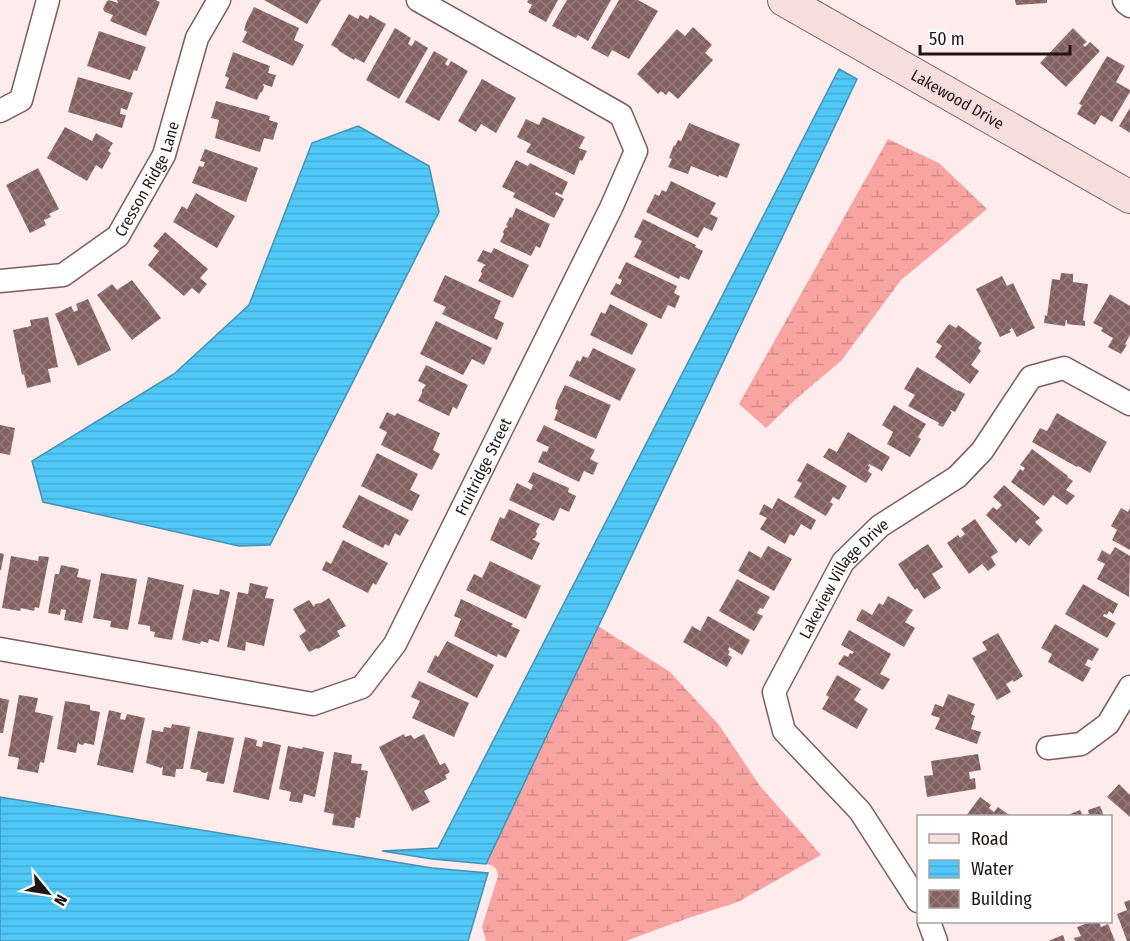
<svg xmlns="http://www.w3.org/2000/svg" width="1130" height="941" viewBox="0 0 1130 941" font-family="'Fira Sans Condensed',sans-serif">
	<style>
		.wetland { fill: url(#wetland-marsh) }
		.water { fill: url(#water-rules); stroke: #4292b4; stroke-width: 1.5 }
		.building { fill: url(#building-cross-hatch) }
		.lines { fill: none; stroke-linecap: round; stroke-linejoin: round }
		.street-casing { stroke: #7d5c5b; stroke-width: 25 }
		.secondary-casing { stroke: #7d5c5b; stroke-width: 34 }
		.street { stroke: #fff; stroke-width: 22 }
		.secondary { stroke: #f6dedd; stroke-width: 32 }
		.labels { text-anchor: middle; stroke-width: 4.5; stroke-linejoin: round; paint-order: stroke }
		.street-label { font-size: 16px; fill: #231515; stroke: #fff }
	</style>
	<defs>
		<pattern id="wetland-marsh" width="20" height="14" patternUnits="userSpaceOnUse" patternTransform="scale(1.5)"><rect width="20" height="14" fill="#f8a4a3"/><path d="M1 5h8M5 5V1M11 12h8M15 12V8" fill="none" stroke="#d48c8b"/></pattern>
		<pattern id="water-rules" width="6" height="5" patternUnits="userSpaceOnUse" patternTransform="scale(1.5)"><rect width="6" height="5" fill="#50c8f8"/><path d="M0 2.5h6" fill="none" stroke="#46abd4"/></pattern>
		<pattern id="building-cross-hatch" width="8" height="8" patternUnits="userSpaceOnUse" patternTransform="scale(1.5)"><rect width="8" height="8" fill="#836160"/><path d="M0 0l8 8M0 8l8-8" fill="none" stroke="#947b7b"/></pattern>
	</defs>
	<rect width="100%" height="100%" fill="#fdeceb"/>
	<path class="wetland" d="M888 139 939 163 987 209 901 280 841 361 797 398 766 428 739 404Z
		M598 626 670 672 719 725 760 786 821 855 738 902 688 918 626 941H486L482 927 498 876C497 868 494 865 486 864Z"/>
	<path class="water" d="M839 69 857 79 486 864 432 859 382 851 438 848Z
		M358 126 429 166 439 212 270 545 239 546 43 502 32 461 174 374 249 305 312 143Z
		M0 797 432 868 488 873 468 941H0Z"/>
	<path class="building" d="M109 0 118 3 117 0H156L160 2 146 36 110 21 113 15 105 12 103 9 107 1Z
		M264 0H321L307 24Z
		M528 0H558L546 22 528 12 532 5 527 2Z
		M567 0H611L588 41 578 35 576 38 552 26Z
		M619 0H638L658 11 629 59 612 50 608 57 591 48Z
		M1015 0H1047V3L1016 5Z
		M254 7 299 28 294 40 304 45 293 66 242 42 247 32 244 30 246 23Z
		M349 14 358 19 360 15 368 19 370 15 386 24 364 63 355 58 354 60 339 51 338 49 331 45Z
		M693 27 712 45 705 53 713 60 678 99 669 91 666 95 661 91 658 94 637 74 677 29 685 36Z
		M395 28 411 38 408 44 412 46 415 40 428 48 399 99 366 80Z
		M1073 28 1087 42 1083 45 1085 47 1090 42 1100 51 1066 87 1040 63Z
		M99 31 146 47 137 71 134 70 130 80 87 66Z
		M434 51 448 59 445 64 448 66 451 61 468 71 439 121 405 102Z
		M233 52 270 66 268 73 276 75 272 87 263 84 264 87 262 92 260 93 257 100 225 88 229 78 225 76Z
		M1107 56 1125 66 1116 82 1130 90V92L1112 122 1101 115 1095 125 1077 114 1082 105 1079 104Z
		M78 77 133 93 127 110 121 108 120 114 126 115 122 128 68 112Z
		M482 79 516 98 496 133 481 124 476 132 458 121Z
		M216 101 270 116 269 120 278 123 273 140 264 138 260 152 215 138 219 120 211 118Z
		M1130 108V133L1119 126Z
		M543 117 585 137 579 148 587 151 582 161 580 160 574 175 526 152 531 144 517 137 526 119 539 125Z
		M689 123 740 144 727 178 719 175V177L691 166 688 174 668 167 672 159 669 158 674 145 675 146 678 140 681 141Z
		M65 127 92 141 96 133 113 143 108 151 111 153 102 169 96 165 87 181 47 158Z
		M205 149 258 168 246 202 192 183 199 166 203 167 205 162 200 161Z
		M516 160 528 166 530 163 568 182 562 195 556 192 555 194 564 199 554 218 513 197 515 193 502 187Z
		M38 168 59 209 49 214 51 217 44 220 46 225 30 233 6 185Z
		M671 181 716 203 710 214 718 218 712 231 704 227 698 238 646 212 655 194 659 196 662 190 666 192Z
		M196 193 235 216 217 248 173 222 182 206 187 209Z
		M516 208 550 224 540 248 536 246 531 256 500 242 504 234 503 232 505 228 508 227 506 225 510 217 512 218Z
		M643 219 696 245 695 247 703 251 689 280 680 276 679 279 634 257 642 241 634 237Z
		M165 232 208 269 200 278 207 284 199 294 192 288 184 296 148 265 159 251 153 246Z
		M494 248 529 265 513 298 478 281 482 274 481 271 483 267 486 265 477 261 483 250 491 253Z
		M626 262 677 286 674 293 680 296 675 308 668 305 661 319 610 294 616 283 620 285 622 280 618 278Z
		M1061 273 1073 274V282L1088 284 1083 320 1085 321V326L1067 324V320H1066L1065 326 1044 323 1045 315 1047 316 1052 279 1060 280Z
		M445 275 501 301 494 318 504 323 497 340 442 314 446 307 433 301Z
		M1002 276 1007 286 1013 283 1035 328 1017 337 1012 328 1009 330 1011 332 1000 337 976 289Z
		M132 280 161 318 132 340 97 295 112 284 117 290Z
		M1110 294 1130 306V335L1125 344 1127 345 1121 354 1108 347 1113 338 1101 331 1103 328 1093 323Z
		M88 299 111 350 78 366 55 314 71 306 74 312 78 310 76 304Z
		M610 304 648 324 632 355 590 335 601 312 605 314Z
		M48 317 58 367 48 369 51 382 27 388 24 374 22 375 13 330 31 326 30 320Z
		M436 321 492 348 484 365 472 359 463 375 420 354Z
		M949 324 956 328 958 325 982 343 978 348 981 351 971 365 979 371 970 384 935 357 942 346 936 342Z
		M593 348 636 369 620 401 569 376 577 360 580 362 583 356 588 358Z
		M426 365 468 385 457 409 453 407 449 416 418 401 422 393V390L426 385 418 381Z
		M917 367 958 391V390L965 394 955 412 951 410 950 411 952 412 943 427 938 425 939 423 908 406 915 395 904 389Z
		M565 385 611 405 596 439 554 420 558 410 555 409 557 401Z
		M894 405 926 424 918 437 921 439 910 457 887 444 893 432 882 425Z
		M387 412 395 416 397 413 440 433 433 450 440 454 432 470 381 445 387 432 379 428Z
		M1057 413 1107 442 1090 473 1078 466 1077 467 1032 442 1040 428 1047 431Z
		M0 425 15 428 10 455 0 453Z
		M544 425 595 450 590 459 598 463 593 475 584 471 579 482 538 462 543 451 547 452 549 447 536 441Z
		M848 432 890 457 882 471 869 464 868 466 870 467 868 471 872 474 866 483 823 457 829 448 837 452Z
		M1032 449 1068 476 1067 477 1073 481 1066 490 1075 496 1067 505 1053 495 1044 506 1011 482 1020 469 1023 471 1025 468 1020 465Z
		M377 453 418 474 410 490 420 495 412 511 361 486Z
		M807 463 847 486 839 500 833 497 830 502 833 504 826 516 794 497 802 483 797 481Z
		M533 472 569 488 568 492 576 496 569 512 560 508 554 521 509 500 517 483 531 490 533 485 528 482Z
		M1004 485 1040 518 1035 522 1043 530 1029 546 1020 538 1016 543 986 515 993 507 997 510 1002 505 993 497Z
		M359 495 409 520 400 536 395 533 389 546 385 544 383 548 342 527Z
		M778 498 816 520 811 530 801 524 794 536 790 534 785 544 760 529 767 518 759 514 764 504 772 509Z
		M1121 508 1128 512 1130 508V550L1112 540 1117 530 1111 526Z
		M509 509 540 524 536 531 537 534 535 538 532 539 540 543 532 560 490 540 500 517 504 519Z
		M975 519 998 552 991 557 996 565 988 571 982 564 969 574 947 543 958 535 960 538 965 534 961 529Z
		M343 540 388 563 376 585 373 583 368 593 322 570 326 561 331 564Z
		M928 544 943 567 932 574 941 588 924 599 917 588 915 590 898 564Z
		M768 546 792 559 774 591 738 571 749 551 761 558Z
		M1115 547 1130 556 1129 597 1097 579 1105 564 1097 560 1102 550 1110 555Z
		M0 553 4 554 1 570H0Z
		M11 556 38 561 39 556 49 557 39 608 35 607 34 611 21 608 20 611 2 608Z
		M490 561 541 586 526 619 466 590 474 574 482 578Z
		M61 565 79 569 77 577 91 580 82 623 64 620 66 610 61 609 60 615 48 613 55 574H59Z
		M101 573 137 579 128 630 110 627 111 621 93 618Z
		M148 577 184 585 172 640 154 637 155 632 150 631V626L138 624Z
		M737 579 770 597 763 609 760 608 757 613 763 616 754 631 719 611Z
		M250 583 268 587 265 598 274 599 264 646 246 642 245 651 227 647 238 592 248 594Z
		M1083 584 1118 604 1113 614 1109 611 1107 615 1104 614 1103 616 1116 623 1107 638 1065 614Z
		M193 589 219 595 220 589 230 592 219 642 209 639 208 643 201 641 200 644 182 640Z
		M888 596 913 610 905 622 915 628 904 647 856 620 862 609 872 615 879 603 883 605Z
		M329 598 346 626 337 631 340 636 318 649 317 648 309 652 299 636 306 631 293 609 309 600 314 607 315 604 321 603Z
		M461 599 513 624 511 626 520 630 506 658 498 654 497 657 454 636 461 619 454 616Z
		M708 616 750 640 742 655 729 647 728 650 730 651 728 655 732 657 727 667 683 642 692 626 700 631Z
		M1055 624 1099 649 1092 661 1088 659 1085 665 1091 668 1083 682 1048 662 1052 654 1041 648Z
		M849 630 891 654 880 674 890 679 883 690 838 664 844 655 848 657 850 653 852 654 854 652 841 645Z
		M998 633 1023 676 1014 682 1013 680 1006 684 1011 692 997 700 972 658 987 650 982 642Z
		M447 641 494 665 477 698 427 672 435 655 438 657Z
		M837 675 861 689 854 700 868 709 857 729 822 709 829 697 826 695Z
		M419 681 469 703 454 737 412 718 420 701 411 697Z
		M948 694 975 704 971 714 975 716 971 729 981 732 977 744 935 729 940 718 931 715 935 704 943 707Z
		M19 695 38 698 35 712 53 716 44 763 40 762 38 773 17 769 19 758 8 756Z
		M0 698 9 700 3 733H0Z
		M65 701 90 705V710L100 712 94 745 85 743 83 745 79 744 78 742 76 753 57 749Z
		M109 710 121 713 120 719 125 720 127 714 145 718 133 773 97 765Z
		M172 724 190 727 183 769H176L175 777 162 775 163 766 161 768 146 763 152 730 163 732 164 727 171 728Z
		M198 731 234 738 224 784 206 781 208 772 205 773 201 772 200 770 190 769Z
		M404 734 405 737 411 735 414 739 424 734 440 765 445 763 450 772 445 775 447 779 424 791 430 802 412 811 379 747Z
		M245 737 257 740 256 746 262 747 263 741 281 745 269 800 233 792Z
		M288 746 302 749 303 747 324 752 315 797 304 794 302 803 289 801 291 792 279 789Z
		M334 752 352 755 351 763 362 764 361 770 368 771 360 818 356 817 354 828 332 825 334 814 324 812Z
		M978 754 981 770 969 772 970 779 975 778 976 789 927 797 924 776 933 775 931 761Z
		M1119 784 1130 795V817L1107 797Z
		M980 797 991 805 989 808 994 812 998 807 1011 816H966Z
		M1100 806 1104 816H1065L1080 810 1083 816 1089 814 1088 810Z
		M1130 900V941H1127L1117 914 1127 910 1124 902Z
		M1091 922H1099L1101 927 1108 924 1115 941H1075L1074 938 1081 936 1077 927Z
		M1063 935 1065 941H1048Z"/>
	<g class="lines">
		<g class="street-casing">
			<g id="street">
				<path d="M1124 0 1126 3 1130 6"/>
				<path d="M0 111 21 100 48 0"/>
				<path id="s1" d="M0 281 63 275 118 236 164 155 197 38 219 0"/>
				<path id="s2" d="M0 649 313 704 362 687 395 644 611 208 636 151 621 115 418 0"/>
				<path d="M1048 748 1081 744 1108 724 1130 687"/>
				<path id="s3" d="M918 901 860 811 784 731 774 692 843 562 880 526 957 477 982 451 1031 377 1064 368 1130 404"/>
				<path d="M929 922 936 941"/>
			</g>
		</g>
		<g class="secondary-casing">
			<g id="secondary">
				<path id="s4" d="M784 0 1130 197"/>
			</g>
		</g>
		<use href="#street" class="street"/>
		<use href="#secondary" class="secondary"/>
	</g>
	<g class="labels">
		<g class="street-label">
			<text dy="6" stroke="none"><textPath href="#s4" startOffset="200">Lakewood Drive</textPath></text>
			<text dy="6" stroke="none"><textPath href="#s1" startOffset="195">Cresson Ridge Lane</textPath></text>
			<text dy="6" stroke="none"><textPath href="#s2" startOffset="622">Fruitridge Street</textPath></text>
			<text dy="6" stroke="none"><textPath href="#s3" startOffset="392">Lakeview Village Drive</textPath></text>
		</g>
	</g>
	<rect x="917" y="815" width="195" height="108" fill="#ffffff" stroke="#a7a1a1" stroke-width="1.5"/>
	<rect x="929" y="834" width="30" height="9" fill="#f6dedd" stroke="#a7a1a1" stroke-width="1.5"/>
	<text x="971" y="845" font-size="18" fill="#231515">Road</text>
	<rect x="929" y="860" width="30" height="18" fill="url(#water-rules)" stroke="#a7a1a1" stroke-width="1.5"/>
	<text x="971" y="875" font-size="18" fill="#231515">Water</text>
	<rect x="929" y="890" width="30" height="18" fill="url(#building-cross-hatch)" stroke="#a7a1a1" stroke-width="1.5"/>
	<text x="971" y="905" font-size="18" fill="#231515">Building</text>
	<g transform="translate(48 893) rotate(120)" stroke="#ffffff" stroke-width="4.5" paint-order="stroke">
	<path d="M0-4.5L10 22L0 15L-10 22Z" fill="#231515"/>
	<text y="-9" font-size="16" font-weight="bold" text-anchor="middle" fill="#231515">N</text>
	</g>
	<path d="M920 45v9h150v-9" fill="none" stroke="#231515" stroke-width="3"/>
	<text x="929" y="45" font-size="18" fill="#231515" stroke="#ffffff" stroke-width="4.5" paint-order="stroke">50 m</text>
</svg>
